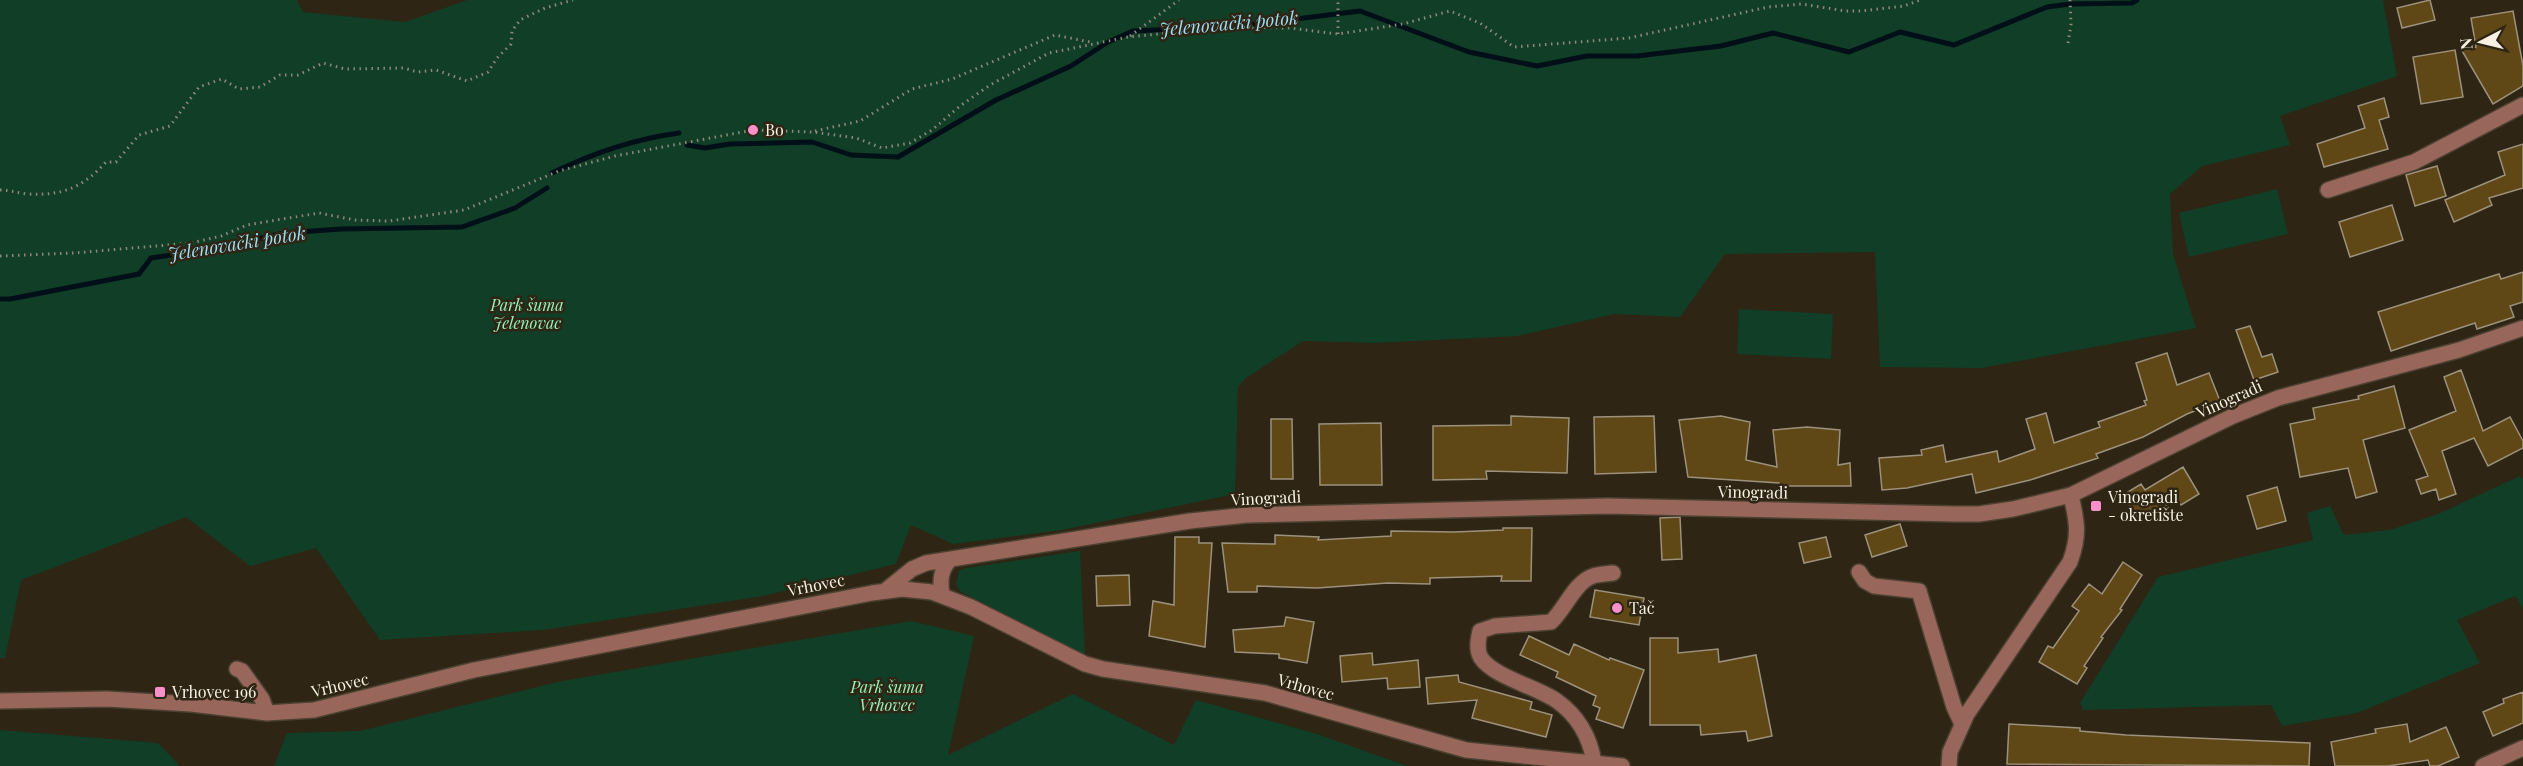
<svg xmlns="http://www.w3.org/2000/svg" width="2523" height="766" viewBox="0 0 2523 766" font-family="'Playfair Display',serif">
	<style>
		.green { fill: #113e26 }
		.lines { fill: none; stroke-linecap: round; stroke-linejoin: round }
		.stream { stroke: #000f18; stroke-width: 5 }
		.building { fill: #5f4716; stroke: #9c917d; stroke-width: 1.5 }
		.minor-casing { stroke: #4b4131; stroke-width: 18 }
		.path { stroke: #90887a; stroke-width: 3; stroke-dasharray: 1.5 4.5; stroke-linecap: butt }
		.minor { stroke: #98665b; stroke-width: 15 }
		.poi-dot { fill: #f890cc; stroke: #2f2514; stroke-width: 2 }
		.labels { text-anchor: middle; stroke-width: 5; stroke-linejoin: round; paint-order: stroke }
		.poi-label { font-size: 16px; fill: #f6f0e5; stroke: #2f2514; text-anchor: start }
		.park-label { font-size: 16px; font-style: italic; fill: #93f2b8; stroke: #2f2514 }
		.street-label { font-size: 16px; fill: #f6f0e5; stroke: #2f2514 }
		.water-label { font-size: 18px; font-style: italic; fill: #9dddf5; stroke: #2f2514 }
	</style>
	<rect width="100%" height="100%" fill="#2f2514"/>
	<path class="green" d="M0 0H297L303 12 405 22 467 0H2386L2383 1 2397 76 2280 116 2290 145 2202 166 2170 194 2173 254 2196 328 1981 368 1880 367 1875 252 1725 254 1680 317 1614 314 1517 336 1375 343 1303 341 1246 378 1238 387 1235 494 1062 530 953 544 911 525 896 564 763 596 543 630 380 640 316 548 250 566 186 517 21 580 5 658H0Z
		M2277 189 2288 234 2189 257 2179 213Z
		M1739 309 1833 314 1831 359 1737 354Z
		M2520 476 2523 479V609L2515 596 2457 620 2480 663 2357 713 2282 726 2271 705 2083 710 2080 703 2158 577 2313 540 2307 513 2330 506 2344 535 2390 530 2438 514Z
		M1080 551 1085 655 960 591 956 584 959 571 966 568Z
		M911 621 974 636 948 755 1073 694 1174 745 1196 700 1317 734 1407 766H274L287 733 360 731 562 681Z
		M0 730 158 743 180 766H0Z"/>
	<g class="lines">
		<path class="stream" d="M687 145 705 148 730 144 812 142 851 155 898 157 996 100 1071 66 1108 42 1133 31 1240 26 1360 11 1469 52 1537 66 1587 56H1637L1721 46 1773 33 1849 52 1900 32 1954 45 2047 7 2070 4 2132 3 2137 0
			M552 173C593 153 634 139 679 133
			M0 299H10L139 274 151 258 213 249 284 233 341 229 462 227 515 208 547 188"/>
	</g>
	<path class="building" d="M2430 0 2435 20 2402 28 2397 8Z
		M2513 11 2523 66V86L2493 104 2461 49 2476 47 2471 18Z
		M2455 50 2463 97 2421 104 2413 57Z
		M2384 98 2389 117 2379 120 2388 149 2324 167 2317 144 2365 128 2358 106Z
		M2523 144V188L2489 198 2492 205 2454 222 2445 200 2505 175 2498 152Z
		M2437 166 2446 196 2415 206 2406 175Z
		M2392 205 2403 240 2350 257 2339 222Z
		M2523 272V302L2510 306 2514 317 2477 329 2475 323 2391 351 2378 312 2499 274 2501 279Z
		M2250 326 2262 357 2272 354 2278 372 2254 380 2236 330Z
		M2167 353 2177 385 2209 373 2220 401 2187 414 2143 437 2096 454 2098 458 2030 480 1976 493 1972 474 1907 488 1882 490 1879 458 1922 455 1921 450 1943 445 1946 462 1997 451 1999 462 2035 449 2026 419 2046 413 2054 443 2100 427 2098 422 2146 405 2144 401 2147 400 2136 363Z
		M2461 370 2483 431 2510 417 2523 441V448L2488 466 2474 438 2442 451 2456 494 2439 500 2436 489 2421 494 2416 480 2428 476 2409 430 2456 411 2444 377Z
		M2394 386 2405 428 2363 440 2377 492 2356 498 2348 468 2300 477 2290 424 2315 419 2313 408 2359 399 2358 396Z
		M1511 416 1569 418 1567 473 1486 471 1487 479 1433 480V426L1511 425Z
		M1654 416 1656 472 1595 474 1594 417Z
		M1721 416 1750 422 1746 460 1777 467 1773 430 1807 427 1840 430 1838 465 1850 463 1851 486H1779V483L1688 477 1679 420Z
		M1271 419H1292L1293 479H1271Z
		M1381 423 1382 485H1320L1319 424Z
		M2183 467 2199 494 2181 505 2177 499 2140 522 2123 495 2141 484 2145 490Z
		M2277 487 2286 521 2257 529 2247 496Z
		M1680 517 1682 559 1662 560 1660 518Z
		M1900 524 1907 546 1872 557 1865 535Z
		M1503 528H1532L1531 581H1501L1502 576 1430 578V584L1388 583 1317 588 1257 586V592H1228L1222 543 1275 544V535L1319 537 1318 540 1391 536V531L1454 532 1503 530Z
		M1175 537H1199V543H1212L1205 647 1149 636 1153 601 1174 605Z
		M1826 537 1831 557 1804 563 1799 543Z
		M2123 562 2142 575 2120 609 2122 610 2101 637 2103 638 2084 666 2087 668 2077 684 2039 662 2048 646 2053 648 2079 611 2072 606 2089 584 2102 594Z
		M1129 575 1130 605 1097 606 1096 576Z
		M1595 590 1644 598 1639 625 1590 617Z
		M1286 617 1314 622 1307 663 1279 658V654L1235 652 1233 630 1284 626Z
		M1529 636 1569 655 1574 644 1609 660 1610 658 1644 670 1623 728 1596 719 1600 708 1593 705 1596 696 1556 677 1558 672 1520 655Z
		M1650 638H1678V653L1718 649 1719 662 1756 655 1772 736 1748 741 1746 731 1701 735 1700 725H1650Z
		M1372 653 1373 665 1418 660 1420 687 1388 689 1387 678 1342 682 1340 656Z
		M1458 675 1459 682 1532 702 1530 709 1552 715 1546 737 1472 718 1477 700 1428 704 1426 678Z
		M2523 692V723L2493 736 2483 712 2504 703 2503 699Z
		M2009 724 2080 728V731L2126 735 2310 743 2309 766 2007 764Z
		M2407 724 2410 742 2446 727 2459 757 2438 766H2430L2428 760 2388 766H2335L2331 742 2376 733 2375 729Z"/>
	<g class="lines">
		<g class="minor-casing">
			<path id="minor" d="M2328 190 2414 162 2523 105
				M1859 572 1865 581 1874 586 1919 591 1954 707 1962 724
				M886 590 912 569 926 563 1190 521 1247 515 1607 506 1954 514H1979L2013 509 2071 495 2233 416 2278 398 2459 350 2523 328
				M942 595C940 581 940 569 951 559
				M237 669 242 671 262 699 267 713
				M0 701 107 699 191 704 267 713 314 710 474 670 872 593 902 589 932 592 971 607 1085 664 1103 669 1265 693 1466 750 1622 766
				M1594 762C1590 738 1578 716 1557 701 1537 687 1494 677 1481 658 1476 650 1478 640 1480 631L1495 626 1551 622C1565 609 1575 582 1593 576 1599 574 1606 574 1613 573
				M1949 766 1950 752 1967 714 2070 562C2080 535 2077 522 2071 495
				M2483 766 2523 748"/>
		</g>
		<path class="path" d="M1338 34V0
			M1130 36 1179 0
			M2068 43 2071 25 2070 0
			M815 131 860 121 912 89 952 79 1055 35 1090 42
			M0 190C9 190 18 193 28 194 63 196 83 187 106 162H116L139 135 170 126 199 87 222 79 239 89 260 87 280 75H298L323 63 345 69 404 68 417 72 436 70 467 81 488 72 497 58 511 44 512 31 520 20 545 8 573 0
			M0 256 74 253 191 243 221 236 247 225 319 213 355 220 389 221 464 210 559 171 615 156 753 130 813 132 856 138 882 148 910 143 932 130 960 106 990 85 1049 53 1128 37 1231 27 1289 28 1338 34 1403 24 1450 11 1480 23 1514 47 1629 38 1768 7 1802 4 1845 11H1861L1904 6 1920 0"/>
		<use href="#minor" class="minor"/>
	</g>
	<g class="poi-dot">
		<circle cx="753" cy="130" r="6"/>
		<rect x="2090" y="500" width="12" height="12" rx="3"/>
		<circle cx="1617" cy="608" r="6"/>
		<rect x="154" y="686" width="12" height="12" rx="3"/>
	</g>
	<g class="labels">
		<g class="poi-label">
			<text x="765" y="136">Bo</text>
			<text x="2108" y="503">Vinogradi<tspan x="2108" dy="18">- okretište</tspan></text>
			<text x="1629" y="614">Tač</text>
			<text x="172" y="698">Vrhovec 196</text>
		</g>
		<g class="park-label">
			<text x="527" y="311">Park šuma<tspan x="527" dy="18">Jelenovac</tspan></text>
			<text x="887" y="693">Park šuma<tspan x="887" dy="18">Vrhovec</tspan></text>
		</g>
		<g class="street-label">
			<text transform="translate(2229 399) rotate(-24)" y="6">Vinogradi</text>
			<text transform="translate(1753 492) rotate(1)" y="6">Vinogradi</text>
			<text transform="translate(1266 498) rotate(-3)" y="6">Vinogradi</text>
			<text transform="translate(816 585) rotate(-11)" y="6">Vrhovec</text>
			<text transform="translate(340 685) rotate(-13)" y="6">Vrhovec</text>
			<text transform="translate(1306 687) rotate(16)" y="6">Vrhovec</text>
		</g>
		<g class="water-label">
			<text transform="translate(1229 24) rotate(-5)" y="6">Jelenovački potok</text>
			<text transform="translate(237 244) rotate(-9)" y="6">Jelenovački potok</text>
		</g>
	</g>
	<g transform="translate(2481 42) rotate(263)" stroke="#2f2514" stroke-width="4.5" paint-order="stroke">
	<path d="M0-4.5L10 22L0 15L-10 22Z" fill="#f6f0e5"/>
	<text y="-9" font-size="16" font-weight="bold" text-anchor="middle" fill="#f6f0e5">N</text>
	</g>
</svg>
